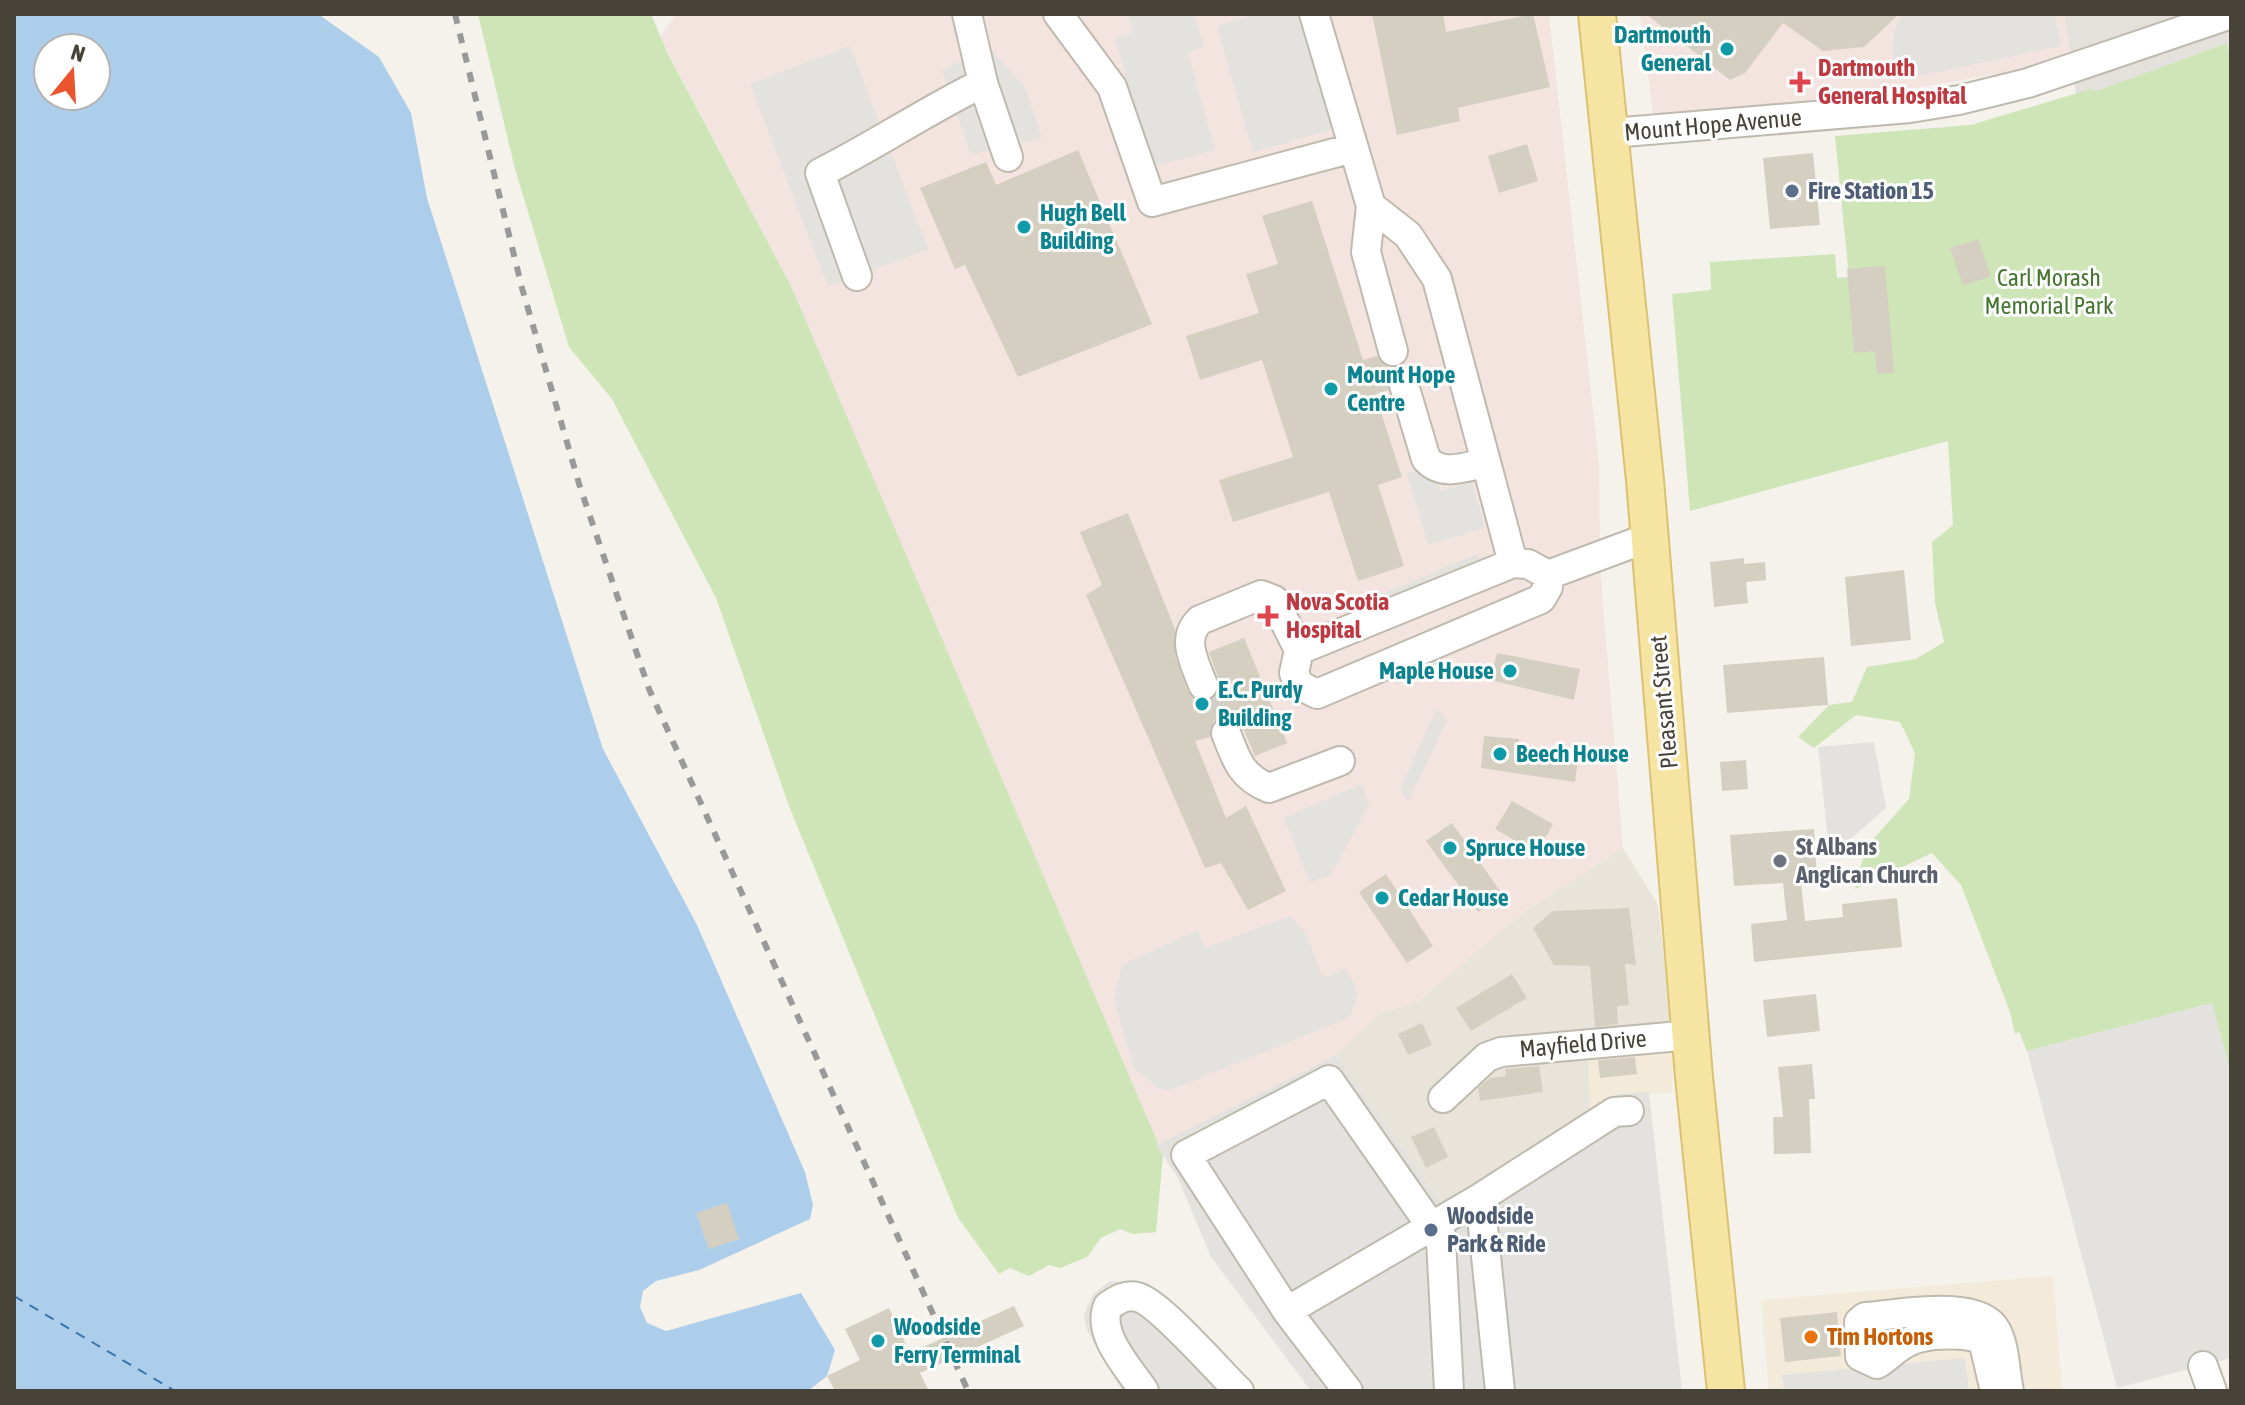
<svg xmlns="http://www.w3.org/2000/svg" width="2245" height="1405" viewBox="0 0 2245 1405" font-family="'Asap Condensed',sans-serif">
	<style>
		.residential { fill: #e8e4da }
		.commercial { fill: #f4ead9 }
		.industrial { fill: #e4e1dc }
		.medical { fill: #f3e4e0 }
		.green { fill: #cee5b8 }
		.parking { fill: #e3e2df }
		.water { fill: #adceeb; fill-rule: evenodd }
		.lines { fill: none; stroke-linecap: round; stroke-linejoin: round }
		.ferry { stroke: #3a75ac; stroke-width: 2; stroke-dasharray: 10 8; stroke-linecap: butt }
		.building { fill: #d5cfc1 }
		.minor-tunnel { stroke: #d2cfc7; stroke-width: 28; stroke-dasharray: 28 14; stroke-linecap: butt }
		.minor-casing { stroke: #bfbaae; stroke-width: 32 }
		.major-casing { stroke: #dbc272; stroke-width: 40 }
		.minor { stroke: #fff; stroke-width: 28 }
		.major { stroke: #f6e4a2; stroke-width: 36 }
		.rail { stroke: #999; stroke-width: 6; stroke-dasharray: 10 10; stroke-linecap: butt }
		.culture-dot { fill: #0f9aa8; stroke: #fff; stroke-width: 3 }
		.health-dot { fill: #e0444e; stroke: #fff; stroke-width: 3 }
		.service-dot { fill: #5c6f8a; stroke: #fff; stroke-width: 3 }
		.worship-dot { fill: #6b7280; stroke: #fff; stroke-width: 3 }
		.food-dot { fill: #e8710a; stroke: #fff; stroke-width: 3 }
		.labels { text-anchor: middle; stroke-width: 6; stroke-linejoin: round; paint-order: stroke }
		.culture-label { font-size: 24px; font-weight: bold; fill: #0d838f; stroke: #fff; text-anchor: start }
		.health-label { font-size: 24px; font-weight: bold; fill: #be3a42; stroke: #fff; text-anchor: start }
		.street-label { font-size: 24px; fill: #484339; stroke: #fff }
		.service-label { font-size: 24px; font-weight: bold; fill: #4e5e75; stroke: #fff; text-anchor: start }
		.park-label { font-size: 24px; fill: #467630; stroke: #fff }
		.worship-label { font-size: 24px; font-weight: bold; fill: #5b616d; stroke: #fff; text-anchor: start }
		.food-label { font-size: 24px; font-weight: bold; fill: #c56008; stroke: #fff; text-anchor: start }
	</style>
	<rect width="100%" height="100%" fill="#f4f2eb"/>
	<path class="residential" d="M1623 848 1658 905 1673 1037 1590 1112 1445 1210 1336 1055 1380 1013 1418 1002 1522 913Z"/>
	<path class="commercial" d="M1673 1037 1672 1093 1618 1094 1590 1112 1588 1043Z
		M2053 1276 2062 1391H1769L1761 1300Z"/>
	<path class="industrial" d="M2064 14H2231V58L2225 43 2077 99Z"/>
	<path class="medical" d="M677 14H1549L1599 466 1600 567 1623 848 1522 913 1418 1002 1380 1013 1336 1055 1156 1145 791 286 660 37Z
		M1640 14H2064L2071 61 1831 103 1654 120Z"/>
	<path class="green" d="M478 14H651L667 52 791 286 1163 1155 1156 1232 1133 1234 1120 1229 1101 1238 1087 1257 1060 1268 1049 1265 1029 1276 1010 1268 999 1274 958 1218 789 806 716 598 612 399 569 347 515 169Z
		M2226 43 2231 58V1074L2212 1003 2027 1051 2019 1032 2015 1034 2010 1012 1961 885 1932 853 1855 889 1866 847 1909 799 1915 753 1900 722 1856 715 1814 748 1798 737 1829 705 1852 702 1867 667 1916 659 1944 642 1935 603 1932 542 1953 525 1948 441 1690 511 1672 294 1711 290 1710 262 1835 254 1837 278 1849 277 1835 136 1971 125 2091 89 2097 91Z"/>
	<path class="parking" d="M1127 14H1194L1204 47 1188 52 1215 150 1151 167 1115 38 1133 33Z
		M1259 14H1305L1338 128 1253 152 1217 26Z
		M1901 14H2055L2061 46 1898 80 1892 51 1895 29Z
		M850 46 928 249 828 287 750 84Z
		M989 47 1025 87 1042 138 971 155 942 70Z
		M1432 467 1440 491 1472 482 1485 528 1428 545 1407 474Z
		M1477 554 1486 574 1358 626 1351 607Z
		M1427 649 1443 665 1397 684 1379 668Z
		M1437 708 1447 721 1408 802 1400 789Z
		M1874 742 1886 808 1830 857 1818 747Z
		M1362 784 1369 805 1331 875 1310 882 1284 818Z
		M1291 916 1306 934 1323 978 1346 968 1358 994 1350 1017 1168 1091 1158 1088 1134 1068 1114 1000 1122 965 1198 930 1205 948Z
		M2212 1003 2231 1074V1358L2117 1388 2027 1051Z
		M1336 1055 1445 1209 1618 1094 1649 1092 1682 1391H1311L1211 1257 1178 1178 1156 1145Z
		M1110 1281 1133 1282 1162 1294 1253 1391H1122L1086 1328 1084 1315 1093 1294Z
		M1965 1358 1969 1391H1784L1782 1375Z"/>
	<path class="water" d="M14 14H318L379 57 411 113 427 198 603 749 697 925 805 1172 813 1205 810 1219 699 1270 656 1281 643 1291 640 1307 647 1323 666 1331 801 1293 835 1350 827 1376 808 1391H14ZM48 48H96V96H48Z"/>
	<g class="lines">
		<path class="ferry" d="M14 1296 175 1391"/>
	</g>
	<path class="building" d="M1372 14H1443L1446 32 1533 14 1550 87 1458 108 1460 121 1397 135Z
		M1646 14H1899L1864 47 1823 51 1783 23 1745 73 1730 80Z
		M1527 144 1538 181 1499 193 1488 156Z
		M1078 150 1152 324 1018 377 965 265 955 269 920 188 986 162 996 185Z
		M1813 153 1820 225 1770 229 1763 158Z
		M1312 201 1363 360 1377 356 1388 367 1403 364 1404 368 1391 374 1388 390 1375 394 1402 477 1378 485 1404 566 1358 581 1329 492 1233 522 1219 480 1293 457 1262 360 1200 380 1186 336 1259 313 1246 274 1278 264 1262 216Z
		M1978 239 1991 276 1963 286 1950 248Z
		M1885 266 1894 373 1877 374 1875 351 1854 353 1847 269Z
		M1128 513 1175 629V656L1188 692 1201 702 1216 696 1219 680 1209 652 1244 638 1287 743 1255 756 1242 726 1228 716 1213 722 1210 737 1195 741 1226 818 1246 806 1286 891 1248 910 1221 863 1205 868 1086 595 1102 585 1080 532Z
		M1744 558V564L1765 562 1766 580 1746 582 1748 603 1714 607 1710 562Z
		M1904 570 1911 640 1851 646 1845 577Z
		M1497 653 1580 669 1574 700 1490 680Z
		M1824 657 1828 705 1727 713 1723 665Z
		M1484 736 1519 739 1518 745 1579 751 1575 782 1481 768Z
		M1746 760 1748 789 1722 791 1720 762Z
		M1512 801 1553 824 1537 853 1495 829Z
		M1452 823 1503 895 1478 912 1426 841Z
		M1814 829 1817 881 1801 882 1805 921 1843 917 1842 904 1897 898 1902 947 1754 962 1751 924 1787 920 1783 883 1734 886 1730 835Z
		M1386 874 1433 946 1407 963 1359 892Z
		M1629 908 1636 965 1625 964 1629 1005 1617 1006 1618 1024 1595 1027 1590 966 1554 965 1533 928 1553 911Z
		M1512 974 1527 998 1471 1031 1456 1008Z
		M1816 994 1820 1031 1767 1037 1763 1000Z
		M1422 1023 1432 1045 1408 1055 1398 1034Z
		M1635 1057 1637 1074 1600 1078 1598 1060Z
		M1812 1064 1815 1099H1809L1811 1153 1774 1154 1773 1117H1783L1778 1067Z
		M1539 1066 1543 1092 1480 1101 1478 1088 1490 1078 1506 1076 1505 1069Z
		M1434 1127 1448 1157 1426 1168 1411 1137Z
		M727 1203 739 1239 709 1249 696 1213Z
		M1014 1306 1024 1326 920 1373 929 1391H835L827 1376 860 1360 845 1329 889 1308 910 1353Z
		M1837 1312 1841 1356 1785 1362 1780 1318Z"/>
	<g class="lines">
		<path class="minor-tunnel" d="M1203 685 1226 733"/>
		<g class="minor-casing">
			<path id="minor" d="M1058 14 1112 87 1152 202 1353 148
				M1314 14 1371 206 1408 235 1437 279 1513 563
				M983 83 1008 157
				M1612 133 1910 108 1959 100 2028 83 2231 14
				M1371 206 1366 252 1393 351
				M857 276 820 173C876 145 927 110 983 83L967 14
				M1404 385 1426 459C1443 477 1463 467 1485 463
				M1548 575 1650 537
				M1203 685C1195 663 1180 639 1200 620L1261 595 1274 600 1299 650 1294 673 1299 685 1317 694 1541 599 1548 587V575L1528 564 1513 563 1299 650
				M1226 733C1236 759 1241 777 1269 788L1340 761
				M1443 1098 1487 1057 1501 1052 1691 1035
				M1480 1198 1614 1112 1629 1111
				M1440 1222 1449 1391
				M1287 1311 1480 1198 1500 1391
				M2203 1366 2212 1391
				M1144 1391C1129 1368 1096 1334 1108 1306 1117 1300 1126 1294 1137 1297 1158 1301 1220 1373 1239 1391
				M1348 1391 1287 1311 1186 1155 1329 1080 1431 1226
				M1995 1391 1983 1340C1966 1332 1925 1333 1908 1342 1897 1347 1887 1358 1877 1364L1860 1356 1859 1322 1865 1317C1897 1315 1978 1298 1996 1330 2005 1346 2005 1372 2009 1391"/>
		</g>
		<g class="major-casing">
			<path id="major" d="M1597 14 1645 480 1694 1077 1726 1391"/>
		</g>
		<use href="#minor" class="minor"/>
		<use href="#major" class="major"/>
		<path class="rail" d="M455 14 522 288 580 487 649 689 968 1391"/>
	</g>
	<g class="culture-dot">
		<circle cx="1727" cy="49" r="8"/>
		<circle cx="1024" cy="227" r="8"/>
		<circle cx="1331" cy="389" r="8"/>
		<circle cx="1510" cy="671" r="8"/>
		<circle cx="1202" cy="704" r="8"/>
		<circle cx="1500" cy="754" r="8"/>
		<circle cx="1450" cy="848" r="8"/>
		<circle cx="1382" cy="898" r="8"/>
		<circle cx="878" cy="1341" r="8"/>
	</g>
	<g class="health-dot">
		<path d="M1796 70h8v8h8v8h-8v8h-8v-8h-8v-8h8z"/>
		<path d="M1264 604h8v8h8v8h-8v8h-8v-8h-8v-8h8z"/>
	</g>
	<g class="service-dot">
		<circle cx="1792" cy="191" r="8"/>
		<circle cx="1431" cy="1230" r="8"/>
	</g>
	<circle class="worship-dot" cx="1780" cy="861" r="8"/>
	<circle class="food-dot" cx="1811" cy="1337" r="8"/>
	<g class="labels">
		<g class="culture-label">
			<text x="1711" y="43" text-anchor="end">Dartmouth<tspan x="1711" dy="28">General</tspan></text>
			<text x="1040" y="221">Hugh Bell<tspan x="1040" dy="28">Building</tspan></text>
			<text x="1347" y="383">Mount Hope<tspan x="1347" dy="28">Centre</tspan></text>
			<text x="1494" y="679" text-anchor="end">Maple House</text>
			<text x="1218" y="698">E.C. Purdy<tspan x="1218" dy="28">Building</tspan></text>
			<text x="1516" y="762">Beech House</text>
			<text x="1466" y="856">Spruce House</text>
			<text x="1398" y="906">Cedar House</text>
			<text x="894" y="1335">Woodside<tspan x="894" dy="28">Ferry Terminal</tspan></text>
		</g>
		<g class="health-label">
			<text x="1818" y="76">Dartmouth<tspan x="1818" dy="28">General Hospital</tspan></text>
			<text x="1286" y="610">Nova Scotia<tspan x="1286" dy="28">Hospital</tspan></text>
		</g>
		<g class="street-label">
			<text transform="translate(1713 125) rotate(-5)" y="8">Mount Hope Avenue</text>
			<text transform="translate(1664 702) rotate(-95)" y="8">Pleasant Street</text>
			<text transform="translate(1583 1044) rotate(-5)" y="8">Mayfield Drive</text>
		</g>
		<g class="service-label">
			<text x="1808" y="199">Fire Station 15</text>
			<text x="1447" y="1224">Woodside<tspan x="1447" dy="28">Park &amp; Ride</tspan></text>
		</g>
		<g class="park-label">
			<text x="2049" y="286">Carl Morash<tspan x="2049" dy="28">Memorial Park</tspan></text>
		</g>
		<g class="worship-label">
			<text x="1796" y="855">St Albans<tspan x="1796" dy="28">Anglican Church</tspan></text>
		</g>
		<g class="food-label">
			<text x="1827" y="1345">Tim Hortons</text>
		</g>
	</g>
	<rect width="2245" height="1405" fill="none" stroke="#484339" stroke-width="32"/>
	<g transform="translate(72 72) rotate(18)"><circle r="38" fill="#ffffff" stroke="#b6b4b0" stroke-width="2"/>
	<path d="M0-6L14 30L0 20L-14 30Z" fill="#e9562e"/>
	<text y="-12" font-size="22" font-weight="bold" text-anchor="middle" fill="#484339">N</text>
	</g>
</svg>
